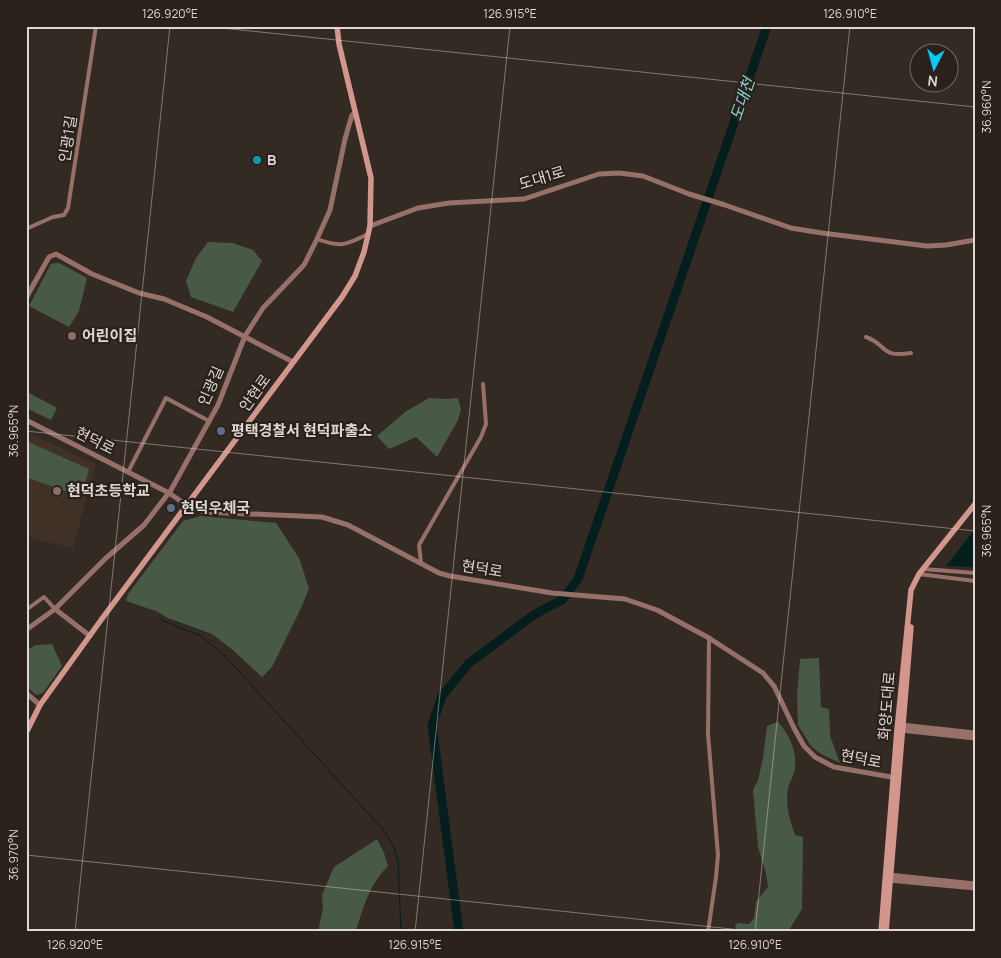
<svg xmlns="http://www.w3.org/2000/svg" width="1001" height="958" viewBox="0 0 1001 958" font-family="Manrope,'Noto Sans KR',sans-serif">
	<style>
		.built { fill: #403127 }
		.green { fill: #485a46 }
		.water { fill: #041d1d }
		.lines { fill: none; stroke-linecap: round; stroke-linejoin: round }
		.stream { stroke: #041d1d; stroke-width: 1 }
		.river { stroke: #041d1d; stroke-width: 9 }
		.minor { stroke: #97706a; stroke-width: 4 }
		.tertiary { stroke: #97706a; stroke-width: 5 }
		.secondary { stroke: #d3968d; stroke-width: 5.5 }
		.ticks { fill: none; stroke: #ded8d4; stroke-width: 1; stroke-opacity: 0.45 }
		.culture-dot { fill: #0f9aa8; stroke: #2a211b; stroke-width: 2 }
		.education-dot { fill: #8d6e63; stroke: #2a211b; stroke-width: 2 }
		.service-dot { fill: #5c6f8a; stroke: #2a211b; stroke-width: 2 }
		.labels { text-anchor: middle; stroke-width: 4.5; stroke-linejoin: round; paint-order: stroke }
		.street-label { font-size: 15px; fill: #ded8d4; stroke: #2a211b }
		.poi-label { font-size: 15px; font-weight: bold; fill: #ded8d4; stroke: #2a211b; text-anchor: start }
		.water-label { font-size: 16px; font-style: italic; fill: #81d5d6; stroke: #2a211b }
		.neatline { fill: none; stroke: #ded8d4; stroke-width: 2 }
		.ticks-label { font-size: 12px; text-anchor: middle; fill: #ded8d4 }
	</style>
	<rect width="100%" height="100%" fill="#342a24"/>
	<path class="built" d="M26 432 96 464 73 548 26 537Z"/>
	<path class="green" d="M208 242 232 243 253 250 262 261 233 312 191 297 186 281 196 258Z
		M55 263H59L87 278 79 311 69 327 29 306 51 264Z
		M29 393 57 408 51 420 26 408V398Z
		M429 398 447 399 458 398 461 410 458 420 437 457 416 437 389 449 377 436 405 412Z
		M26 441 89 469 81 497 26 477Z
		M201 516 276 523 299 558 309 588 302 606 272 667 262 677 234 651 212 634 168 618 156 611 126 601 128 594 183 521Z
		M52 644 62 666 43 693 36 695 26 686V650L36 645Z
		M819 658 821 707 829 709 830 736 840 763 821 754 811 746 798 725 797 695 800 659Z
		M778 722C789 734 797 751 795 767 795 775 789 782 788 789 785 805 790 820 795 835L803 837 802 909 789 930 770 932H737L735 925 738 923 749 924 754 918 756 902 768 887 766 873 758 847 753 790 758 780 763 758 767 726Z
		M377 839 384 853 388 866C371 882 362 909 356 932H318L323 908 322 895 334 867Z"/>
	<path class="water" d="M975 529V567L946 566Z"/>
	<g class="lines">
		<path class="stream" d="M161 620 201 636 225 656 385 832 394 848 398 860 401 932"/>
		<path class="river" d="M459 932 432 725 442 696 469 663 535 614 562 600 578 579 767 26"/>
		<path class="minor" d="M26 229 53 217 64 215 68 208 96 26
			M317 239C341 248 346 245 368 234
			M866 337C888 345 880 358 911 353
			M128 472 166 398 209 421
			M421 563 419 545 481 437 486 424 483 384
			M923 569 975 573
			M919 574 975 581
			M26 610 44 597 55 609
			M708 932 716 877 718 855 708 734 709 638"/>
		<path class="tertiary" d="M370 226 418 208 449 203 524 199 599 174 619 173 643 176 689 194 725 205 791 228 822 233 927 246 946 245 975 240
			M26 298 49 257 56 254 92 274 139 293 164 299 207 317 293 362
			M26 420 169 493 188 506 204 512 322 517 348 525 439 573 450 576 552 593 625 599 657 610 709 638 763 673 774 686 794 728 804 746 815 757 834 767 897 778
			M55 609 90 636
			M26 630 55 609 105 559 144 525 171 490 218 405 245 336 263 308 304 265 317 239 330 210 345 139 352 115 355 113
			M26 693 40 705
			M901 725 975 733
			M900 730 975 738
			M888 875 975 884
			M888 880 975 888"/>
		<path class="secondary" d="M26 733 40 705 101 620 342 297 355 276 364 252 370 226 371 178 339 44 337 26
			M881 932 897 730 911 590 919 574 975 504
			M886 932 911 627"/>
	</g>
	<path class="ticks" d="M203 26 975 107M26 431 975 531M26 855 760 932M75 932 170 26M415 932 510 26M755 932 850 26"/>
	<circle class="culture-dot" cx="257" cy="160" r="5"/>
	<g class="education-dot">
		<circle cx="72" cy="336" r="5"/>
		<circle cx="57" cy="491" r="5"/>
	</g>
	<g class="service-dot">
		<circle cx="221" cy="431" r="5"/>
		<circle cx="171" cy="508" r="5"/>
	</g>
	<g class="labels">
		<g class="street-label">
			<text transform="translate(68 139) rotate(-81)" y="5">인광1길</text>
			<text transform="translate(542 178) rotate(-17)" y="5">도대1로</text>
			<text transform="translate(211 386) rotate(-66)" y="5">인광길</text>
			<text transform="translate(255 393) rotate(-54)" y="5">안현로</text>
			<text transform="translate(95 441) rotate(27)" y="5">현덕로</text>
			<text transform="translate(482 569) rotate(9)" y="5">현덕로</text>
			<text transform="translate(887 706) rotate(-85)" y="5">화양도대로</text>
			<text transform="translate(861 759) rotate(11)" y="5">현덕로</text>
		</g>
		<g class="poi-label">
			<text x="267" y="165">B</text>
			<text x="82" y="341">어린이집</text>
			<text x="231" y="436">평택경찰서 현덕파출소</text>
			<text x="67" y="496">현덕초등학교</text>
			<text x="181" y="513">현덕우체국</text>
		</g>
		<g class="water-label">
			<text transform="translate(742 99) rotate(-71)" y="6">도대천</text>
		</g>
	</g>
	<rect width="1001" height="958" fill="none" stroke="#2a211b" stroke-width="55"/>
	<g transform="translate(934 68) rotate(186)"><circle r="24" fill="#2a211b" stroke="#726a65"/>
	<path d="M0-4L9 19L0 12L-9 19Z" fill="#00cbf9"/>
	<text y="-8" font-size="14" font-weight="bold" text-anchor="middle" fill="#ded8d4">N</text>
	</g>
	<rect x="28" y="28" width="946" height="902" class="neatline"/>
	<g class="ticks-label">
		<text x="170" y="18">126.920°E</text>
		<text x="510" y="18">126.915°E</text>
		<text x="850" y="18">126.910°E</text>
		<text transform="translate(987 107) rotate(-90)" y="4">36.960°N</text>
		<text transform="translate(14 431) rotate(-90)" y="4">36.965°N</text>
		<text transform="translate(987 531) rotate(-90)" y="4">36.965°N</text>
		<text transform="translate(14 855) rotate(-90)" y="4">36.970°N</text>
		<text x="75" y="949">126.920°E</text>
		<text x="415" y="949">126.915°E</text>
		<text x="755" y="949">126.910°E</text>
	</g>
</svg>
